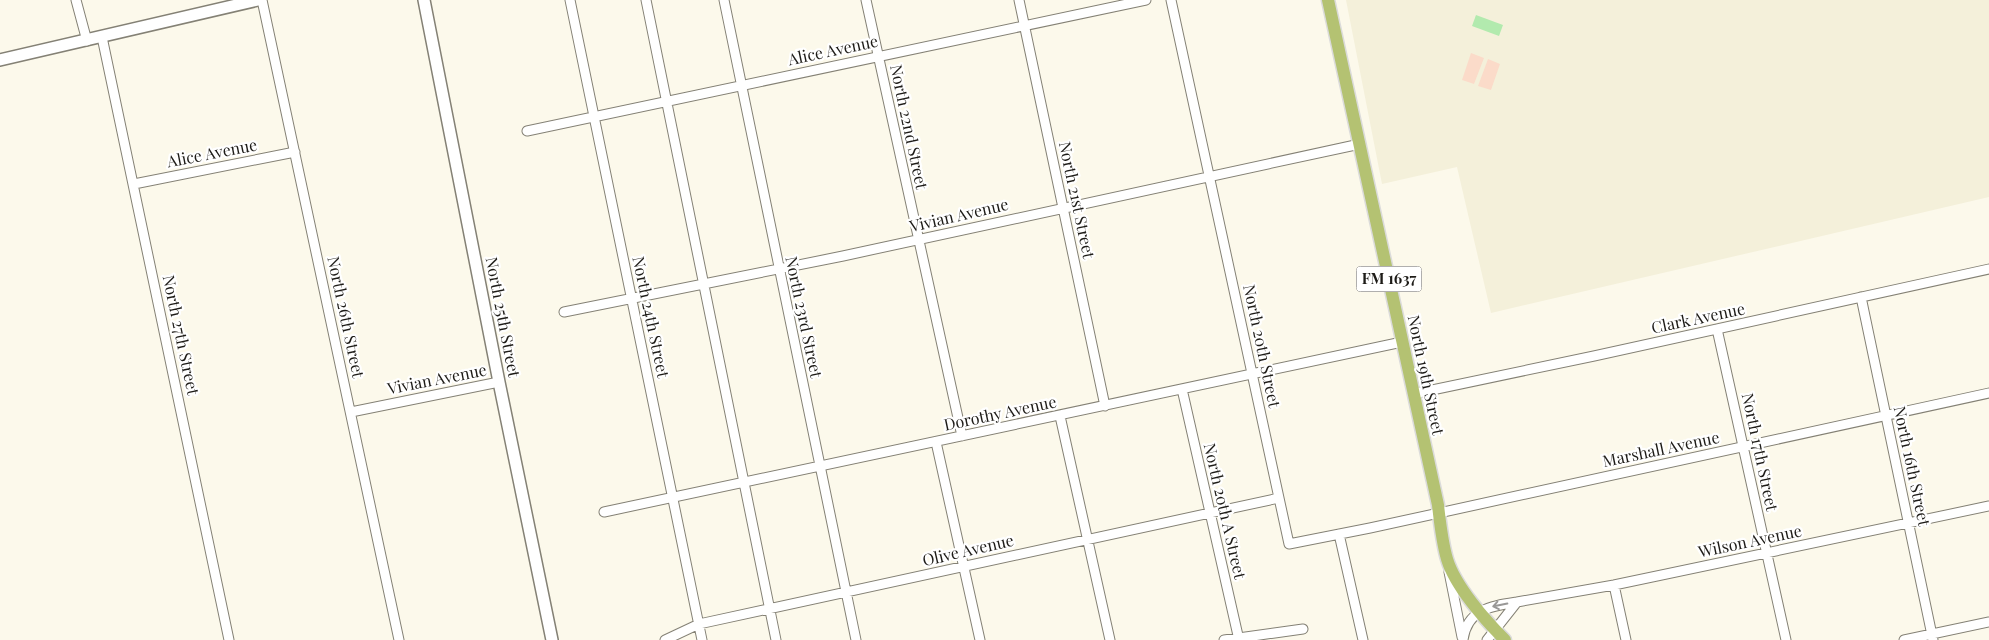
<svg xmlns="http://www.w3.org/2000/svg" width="1989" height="640" viewBox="0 0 1989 640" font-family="'Playfair Display',serif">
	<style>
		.built { fill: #f4f0da }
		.green { fill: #fbdbc9 }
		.water { fill: #b2eaae }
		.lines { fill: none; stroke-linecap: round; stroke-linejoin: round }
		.street-casing { stroke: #848175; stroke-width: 11 }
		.secondary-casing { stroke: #848175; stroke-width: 14 }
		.primary-casing { stroke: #dbdbda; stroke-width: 15 }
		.street { stroke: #fff; stroke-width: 9 }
		.secondary { stroke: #fff; stroke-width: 11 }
		.primary { stroke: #b4c272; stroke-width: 12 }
		.oneway { stroke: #999897 }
		.labels { text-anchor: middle; stroke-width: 4.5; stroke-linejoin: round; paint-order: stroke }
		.shield { fill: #fff; stroke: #615f5d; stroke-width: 1 }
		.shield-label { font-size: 15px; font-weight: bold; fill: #1d1b17 }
		.street-label { font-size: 16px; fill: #1d1b17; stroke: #fff }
	</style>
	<rect width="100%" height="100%" fill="#fcf9eb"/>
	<path class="built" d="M1346 0H1989V197L1491 313 1457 167 1382 184Z"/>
	<path class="green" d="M1471 53 1484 58 1474 84 1462 80Z
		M1488 59 1500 64 1491 90 1478 86Z"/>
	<path class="water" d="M1476 15 1503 25 1499 36 1472 26Z"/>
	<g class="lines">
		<g class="street-casing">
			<path id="street" d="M76 0 87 41
				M262 0 399 640
				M570 0 702 640
				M646 0 776 640
				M724 0 856 640
				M866 0 962 436
				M1019 0 1105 406
				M1171 0 1289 544 1370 528 1989 393
				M102 37 229 640
				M527 131 1146 0
				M134 184 295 152
				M1861 297 1933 640
				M564 312 843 256 1360 144
				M1717 329 1786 640
				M1182 389 1239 640
				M1413 394 1594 356 1989 269
				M351 412 499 382
				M1060 416 1110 640
				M936 442 980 640
				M604 512 1402 342
				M1339 534 1363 640
				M1449 572 1462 637
				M1614 585 1626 640
				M1517 602 1614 585 1989 506
				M665 640 699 624 1279 498
				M1224 640 1303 629
				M1463 640C1467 609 1491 606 1517 602L1487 640
				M1904 640 1989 622"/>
		</g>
		<g class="secondary-casing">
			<path id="secondary" d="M424 0 499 382 552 640
				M0 60 258 0"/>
		</g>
		<g class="primary-casing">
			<path id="primary" d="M1328 0 1438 505C1440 523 1442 542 1447 559 1455 586 1485 620 1505 640"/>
		</g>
		<use href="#street" class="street"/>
		<use href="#secondary" class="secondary"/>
		<use href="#primary" class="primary"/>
	</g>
	<defs><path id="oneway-shaft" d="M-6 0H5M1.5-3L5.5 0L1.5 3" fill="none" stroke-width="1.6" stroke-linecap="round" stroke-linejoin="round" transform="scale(1.25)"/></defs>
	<use class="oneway" href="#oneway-shaft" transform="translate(1500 605) rotate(169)"/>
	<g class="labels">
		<rect class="shield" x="1356.5" y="266.5" width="65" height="25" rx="4"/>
		<g class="shield-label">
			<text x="1389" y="284">FM 1637</text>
		</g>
		<g class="street-label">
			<text transform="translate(833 50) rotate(-12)" y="6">Alice Avenue</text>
			<text transform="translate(909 127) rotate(78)" y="6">North 22nd Street</text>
			<text transform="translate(212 153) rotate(-11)" y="6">Alice Avenue</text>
			<text transform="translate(1077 200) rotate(78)" y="6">North 21st Street</text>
			<text transform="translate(959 215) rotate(-13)" y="6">Vivian Avenue</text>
			<text transform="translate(346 317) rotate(78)" y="6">North 26th Street</text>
			<text transform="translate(503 317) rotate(79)" y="6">North 25th Street</text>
			<text transform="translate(651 317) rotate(78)" y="6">North 24th Street</text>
			<text transform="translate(804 317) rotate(78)" y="6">North 23rd Street</text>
			<text transform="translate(1698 318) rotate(-12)" y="6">Clark Avenue</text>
			<text transform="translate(181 335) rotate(78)" y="6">North 27th Street</text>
			<text transform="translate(1262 346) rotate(78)" y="6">North 20th Street</text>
			<text transform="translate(1426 375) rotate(78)" y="6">North 19th Street</text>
			<text transform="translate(437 379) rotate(-11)" y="6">Vivian Avenue</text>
			<text transform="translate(1000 413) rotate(-12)" y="6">Dorothy Avenue</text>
			<text transform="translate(1661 449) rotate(-12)" y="6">Marshall Avenue</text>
			<text transform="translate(1760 452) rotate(78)" y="6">North 17th Street</text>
			<text transform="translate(1912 466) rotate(78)" y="6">North 16th Street</text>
			<text transform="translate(1225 511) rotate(77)" y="6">North 20th A Street</text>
			<text transform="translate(1750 541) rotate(-12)" y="6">Wilson Avenue</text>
			<text transform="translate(968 550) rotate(-13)" y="6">Olive Avenue</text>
		</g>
	</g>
</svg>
